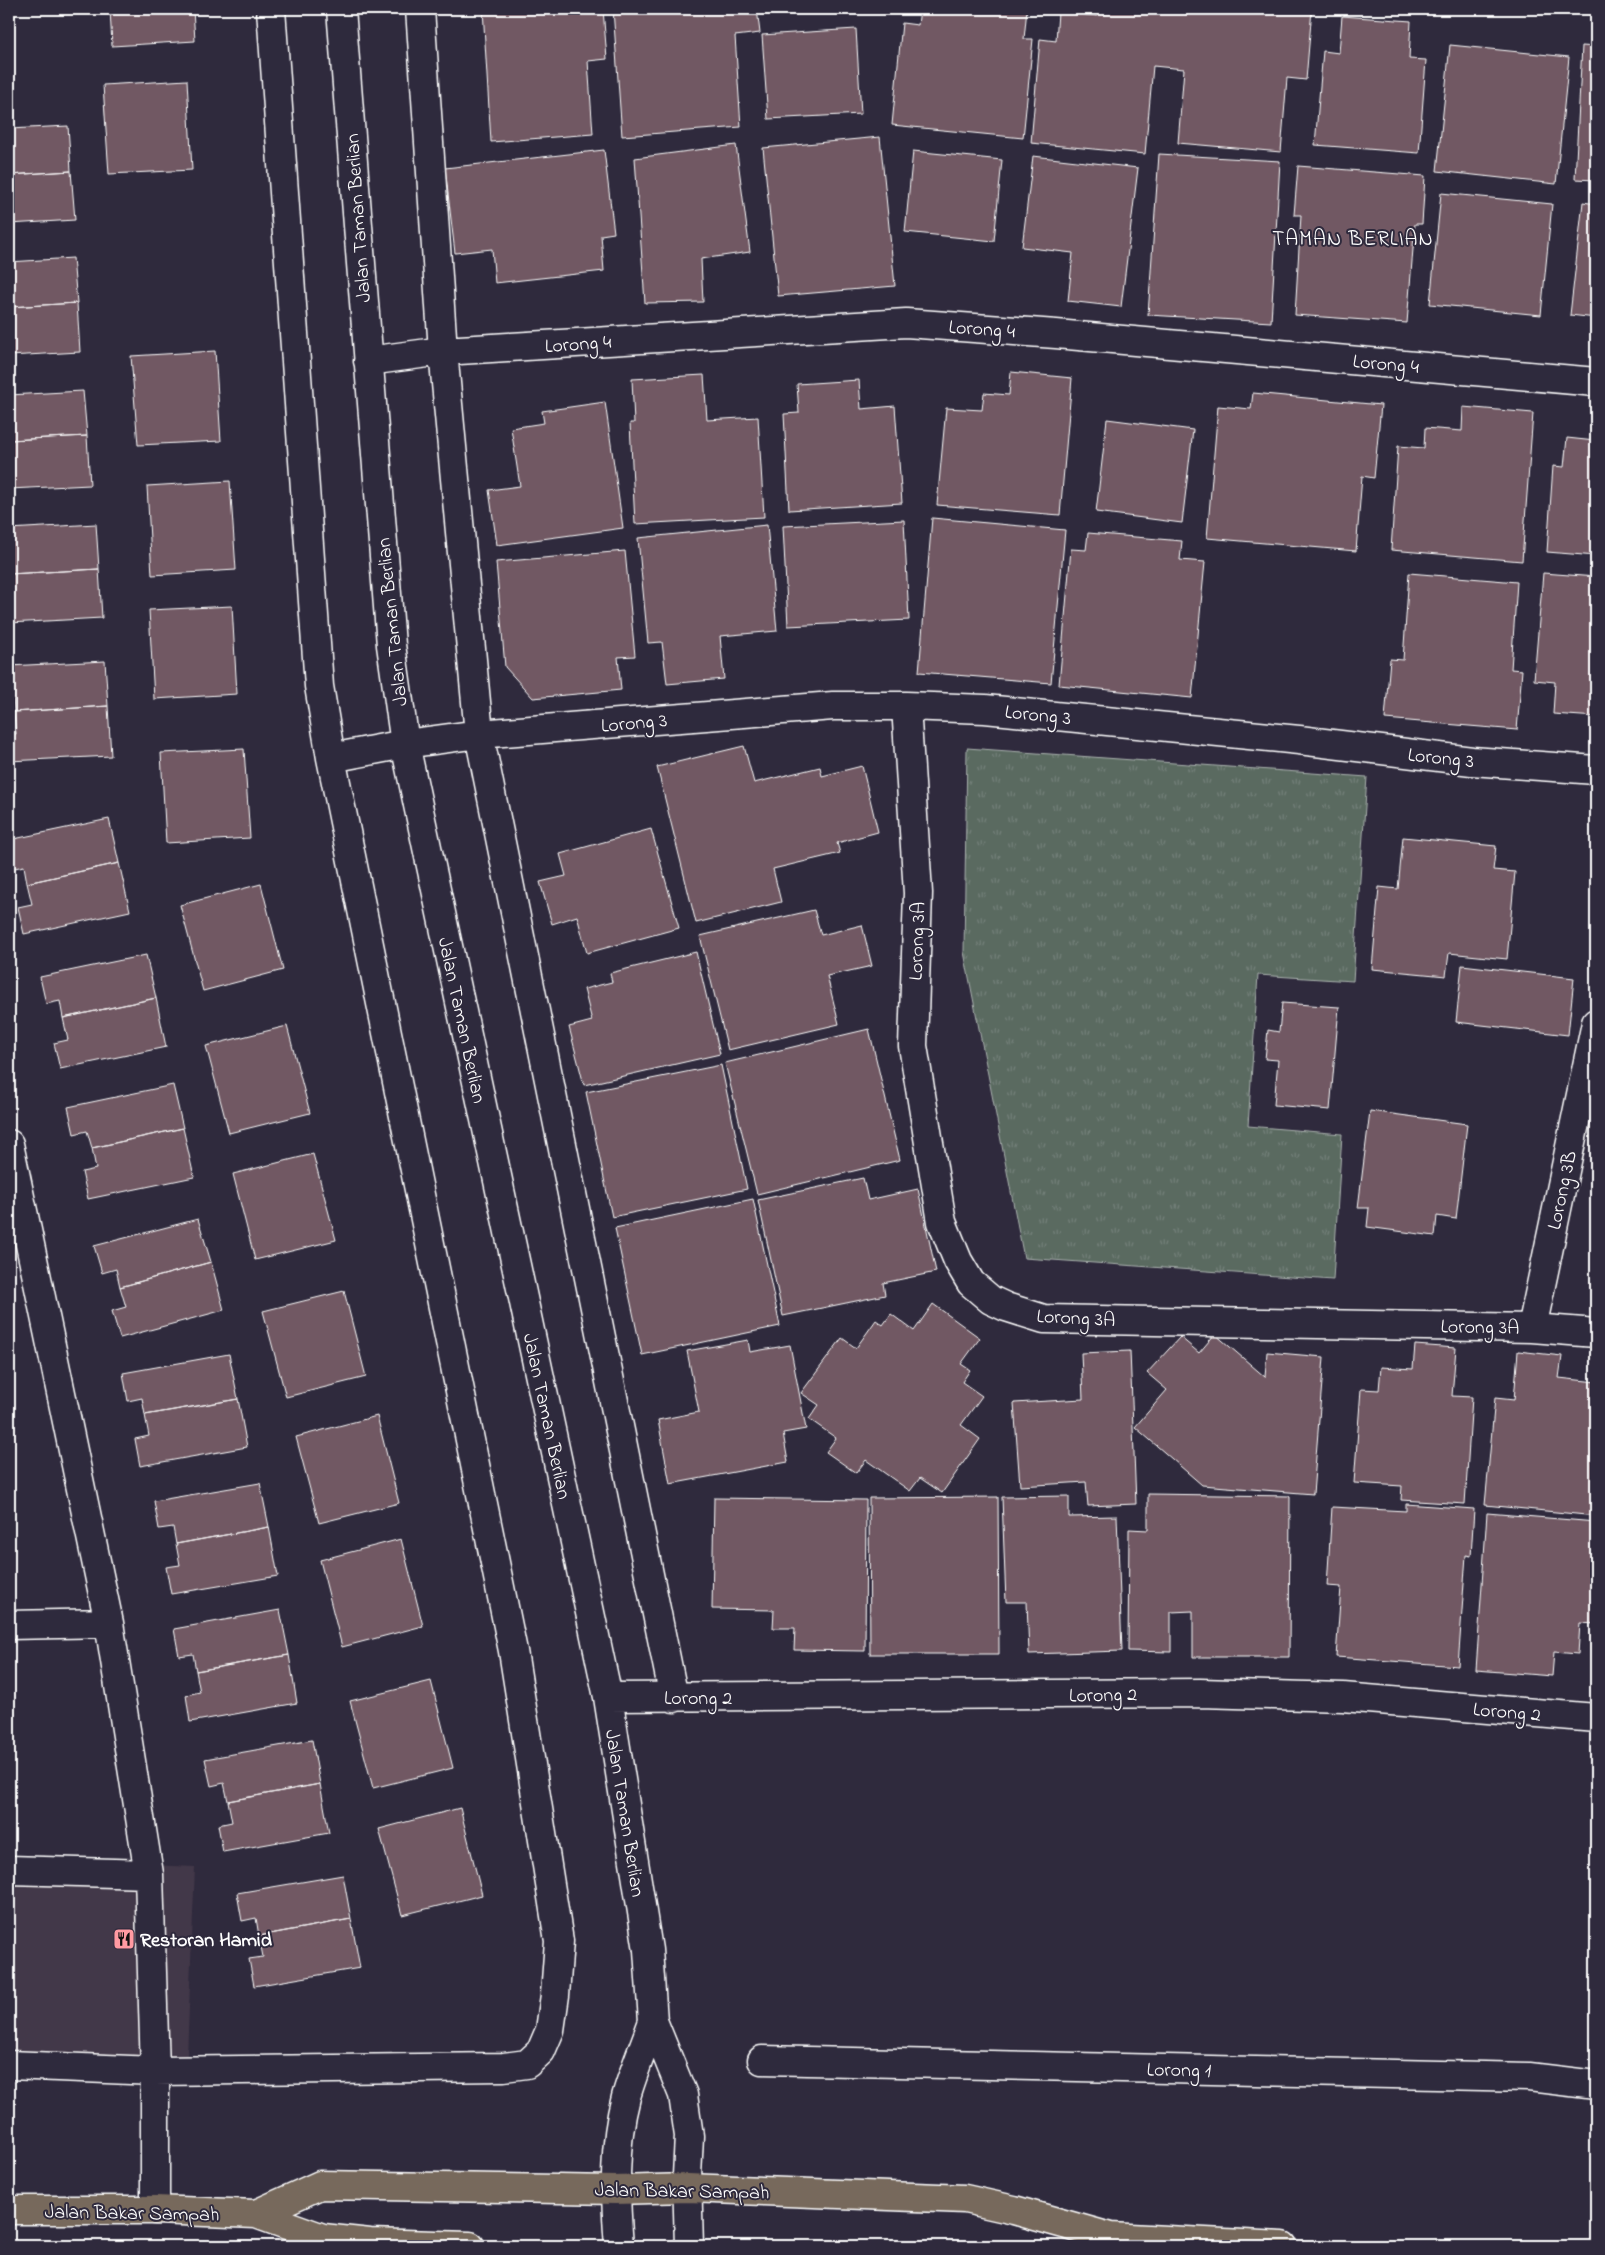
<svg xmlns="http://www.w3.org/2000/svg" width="1605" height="2255" viewBox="0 0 1605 2255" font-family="'Indie Flower',sans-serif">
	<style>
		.built { fill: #433848 }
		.park { fill: url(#park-tufts); stroke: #acb4b0 }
		.building { fill: #715963; stroke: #fff }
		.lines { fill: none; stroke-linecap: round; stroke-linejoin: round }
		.minor-casing { stroke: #fff; stroke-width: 31 }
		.major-casing { stroke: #fff; stroke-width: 31 }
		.minor { stroke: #2f2a3d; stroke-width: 28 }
		.major { stroke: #77695c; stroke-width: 28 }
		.labels { text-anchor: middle; stroke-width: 4; stroke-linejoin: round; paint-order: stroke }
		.street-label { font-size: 20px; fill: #fff; stroke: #2f2a3d }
		.poi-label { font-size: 20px; font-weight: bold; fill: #fff; stroke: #2f2a3d; text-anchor: start }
		.neighbourhood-label { font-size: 21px; letter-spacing: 1px; fill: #fff; stroke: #2f2a3d }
	</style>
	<defs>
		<pattern id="park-tufts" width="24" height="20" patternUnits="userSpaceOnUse" patternTransform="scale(1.25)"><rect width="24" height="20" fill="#5a6a61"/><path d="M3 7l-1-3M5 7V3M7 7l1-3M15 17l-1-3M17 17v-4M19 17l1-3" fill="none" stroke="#738079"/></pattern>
	</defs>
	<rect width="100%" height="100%" fill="#2f2a3d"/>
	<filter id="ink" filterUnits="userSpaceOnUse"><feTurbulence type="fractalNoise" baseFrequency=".02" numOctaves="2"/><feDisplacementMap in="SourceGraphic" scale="10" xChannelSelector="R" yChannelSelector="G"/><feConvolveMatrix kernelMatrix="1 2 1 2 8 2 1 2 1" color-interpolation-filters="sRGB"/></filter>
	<g filter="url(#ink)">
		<path class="built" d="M9 1859 195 1867 186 2079 9 2074Z"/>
		<path class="park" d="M967 748 1367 777 1353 981 1258 975 1248 1126 1342 1134 1333 1280 1024 1258 964 952Z"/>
		<path class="building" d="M110 9H193L195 41 112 46Z
			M483 9H603L607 59 588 61 593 134 491 142Z
			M613 9H757L760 33 735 36 741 127 622 136Z
			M920 9H1027L1024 39H1033L1023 138 892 125 902 23 918 25Z
			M1099 9H1312L1306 80 1287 78 1281 152 1178 143 1184 69 1153 66 1145 154 1031 143 1040 39 1056 41 1058 12 1098 16Z
			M1342 16 1411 21 1409 59 1426 60 1419 153 1315 145 1323 51 1339 53Z
			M856 29 861 114 768 119 762 35Z
			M1450 45 1569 57 1556 184 1437 171Z
			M1582 46 1596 47V180L1575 179Z
			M187 80 192 170 109 174 103 85Z
			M68 126 71 171 9 175V129Z
			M880 137 895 286 778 296 763 148Z
			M736 145 750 252 701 259 703 302 645 303 635 158Z
			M604 150 614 233 601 235 604 271 495 283 492 249 455 253 445 168Z
			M913 151 1002 160 994 241 905 232Z
			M1159 154 1280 161 1271 322 1148 315Z
			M1033 156 1138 168 1121 307 1068 301 1073 253 1022 247Z
			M1298 166 1425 176 1422 224H1415L1407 323 1295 315 1301 215H1294Z
			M71 171 75 220 9 224V175Z
			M1441 193 1552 204 1541 315 1430 304Z
			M1583 202 1596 204V318L1570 315Z
			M73 258 77 303 9 307V262Z
			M77 303 80 352 9 356V307Z
			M215 351 221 441 138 445 131 356Z
			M1011 372 1072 378 1060 515 937 505 946 408 982 410 984 393 1009 395Z
			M704 375 707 420 758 417 764 517 635 524 630 423H634L632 379Z
			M859 380 861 409 895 406 902 503 789 510 784 414 799 413 797 384Z
			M83 391 87 436 9 440V395Z
			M1253 393 1381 405 1374 478 1362 476 1356 551 1207 538 1218 406 1251 409Z
			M605 402 623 528 497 545 489 490 520 486 511 428 544 423 542 411Z
			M1463 407 1533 413 1522 561 1391 550 1398 446 1424 448 1425 428 1462 431Z
			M1107 419 1193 430 1182 523 1096 512Z
			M1596 430V556L1547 552 1553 466 1564 467 1567 438 1595 441Z
			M87 436 90 485 9 489V440Z
			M230 481 236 570 152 575 147 486Z
			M932 518 1065 530 1051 683 919 672Z
			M904 520 909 620 788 626 783 526Z
			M96 524 99 569 9 574V529Z
			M767 525 777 631 720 636 724 679 667 684 662 642 648 643 638 538Z
			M1088 533 1182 541 1180 560 1205 562 1192 698 1059 685 1071 549 1086 550Z
			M625 551 635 656 618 657 621 690 533 698 505 667 496 562Z
			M99 569 102 618 9 623V574Z
			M1409 573 1517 582 1511 669 1522 670 1517 730 1385 719 1390 659 1403 660Z
			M1543 573 1596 577V717L1553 714 1555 682 1534 680Z
			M232 606 237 694 154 699 149 610Z
			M105 661 108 706 14 712 13 694H9V666Z
			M108 706 111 756 9 761V734H16L14 712Z
			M744 746 754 783 820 767 822 776 862 766 878 832 837 843 840 853 773 869 781 902 696 923 657 767Z
			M244 749 250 838 166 843 161 753Z
			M109 819 119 863 27 883 24 866 10 869 9 840Z
			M651 829 679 928 587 953 577 916 552 924 540 882 566 876 560 854Z
			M1403 837 1496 846 1493 870 1515 872 1507 959 1449 953 1446 976 1372 969 1379 887 1398 889Z
			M119 863 130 911 24 934 18 907 32 904 27 883Z
			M261 884 283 970 203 991 180 905Z
			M814 910 821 935 862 925 872 966 827 976 839 1024 728 1050 700 936Z
			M696 952 720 1054 584 1085 569 1027 592 1021 584 989 612 982 610 973Z
			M146 955 156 998 63 1018 60 1001 46 1004 40 977Z
			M1462 965 1574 978 1568 1035 1456 1022Z
			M156 998 166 1047 60 1069 54 1043 68 1040 63 1018Z
			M1282 1003 1339 1007 1330 1110 1274 1105 1278 1060 1265 1059 1268 1030 1279 1032Z
			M287 1026 310 1113 229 1133 206 1046Z
			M869 1029 900 1160 757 1194 725 1063Z
			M721 1065 747 1189 612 1217 586 1092Z
			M173 1085 183 1128 92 1148 87 1131 74 1134 68 1107Z
			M1370 1111 1467 1124 1456 1219 1437 1216 1435 1236 1367 1227 1369 1208H1358Z
			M183 1128 194 1177 88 1199 82 1172 96 1169 92 1148Z
			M313 1154 336 1240 255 1260 233 1174Z
			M863 1178 868 1200 918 1189 936 1272 883 1283 885 1295 783 1316 758 1200Z
			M753 1199 780 1326 642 1355 615 1228Z
			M198 1219 211 1262 120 1287 116 1269 102 1273 94 1246Z
			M211 1262 224 1310 120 1338 112 1311 126 1307 120 1287Z
			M344 1291 366 1377 286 1397 263 1311Z
			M933 1304 980 1338 961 1364 970 1370 962 1382 982 1396 961 1425 980 1439 942 1493 920 1478 910 1491 866 1460 856 1473 826 1452 836 1438 809 1419 819 1405 801 1393 842 1338 856 1348 876 1320 883 1325 891 1314 914 1331Z
			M1215 1334 1265 1377 1267 1352 1324 1357 1313 1494 1202 1485 1135 1427 1167 1390 1147 1373 1180 1337 1199 1353Z
			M748 1340 750 1352 790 1345 806 1429 783 1433 788 1462 670 1484 658 1420 699 1412 687 1351Z
			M1415 1345 1456 1348 1452 1396 1472 1397 1465 1504 1401 1500 1402 1486 1354 1483 1361 1389 1379 1390 1381 1367 1413 1369Z
			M1130 1351 1136 1504 1088 1506 1086 1482 1020 1486 1014 1403 1083 1399 1081 1353Z
			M1518 1351 1562 1356 1559 1378 1596 1382V1516L1485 1505 1495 1398 1514 1400Z
			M229 1354 238 1399 145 1415 142 1398 128 1401 123 1373Z
			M238 1399 247 1447 140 1466 135 1439 149 1436 145 1415Z
			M377 1416 399 1503 319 1523 296 1437Z
			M260 1483 269 1527 176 1544 173 1527 159 1529 154 1501Z
			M1148 1494 1290 1496 1289 1657H1193V1611L1171 1612V1652L1128 1651 1129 1529 1148 1530Z
			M1069 1496V1517L1117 1516 1122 1651 1029 1654 1027 1602H1006L1002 1497Z
			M998 1497 999 1654H870L869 1498Z
			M714 1498 866 1500 865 1651 794 1650 795 1628H773L774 1610 712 1609Z
			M1406 1504 1474 1509 1471 1556 1466 1555 1458 1666 1336 1657 1341 1587 1327 1586 1332 1507 1406 1511Z
			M1487 1513 1596 1522V1624L1580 1623 1578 1654 1554 1652 1552 1676 1476 1670Z
			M269 1527 278 1576 171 1594 166 1567 180 1565 176 1544Z
			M401 1539 423 1626 342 1647 320 1560Z
			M280 1610 289 1655 196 1671 193 1654 179 1656 174 1629Z
			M289 1655 297 1703 190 1722 186 1695 200 1692 196 1671Z
			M431 1681 453 1768 373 1788 350 1701Z
			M312 1740 320 1784 228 1801 224 1783 211 1786 205 1759Z
			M320 1784 329 1833 223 1852 218 1825 232 1822 228 1801Z
			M460 1808 482 1895 402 1915 379 1829Z
			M343 1875 351 1919 259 1936 256 1918 242 1921 237 1893Z
			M351 1919 360 1968 254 1986 249 1959 263 1957 259 1936Z"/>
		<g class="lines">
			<g class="minor-casing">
				<path id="minor" d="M341 9 391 645 405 744 608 1697 648 1950 653 2021 683 2095 689 2136 687 2176 689 2246
					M420 9 443 351 479 734 674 1698
					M368 361 443 351 906 323 1056 334 1596 382
					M906 706 918 893 913 1046 942 1222 958 1261 971 1283 991 1300 1006 1307 1044 1319 1532 1328 1596 1333
					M331 758 405 744 479 734 833 706H906L985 709 1299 740 1472 761 1596 770
					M9 1144 109 1623 149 1874 155 2071V2210
					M1532 1328 1596 1023
					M9 1625 109 1623
					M608 1697 1200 1693 1343 1697 1596 1718
					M9 1870 149 1874
					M762 2060 1529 2077 1596 2085
					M9 2065 155 2071 504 2067 527 2064 541 2051 550 2030 555 1995 559 1941 513 1651 331 758 319 686 271 9
					M619 2246C615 2197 613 2146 626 2097 633 2072 644 2047 653 2021"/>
			</g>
			<g class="major-casing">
				<path id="major" d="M9 2210H155L256 2214 323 2238 370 2243 470 2246
					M256 2214 320 2185 615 2190 688 2188 965 2199 1014 2210 1110 2237 1283 2246"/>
			</g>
			<use href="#minor" class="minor"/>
			<use href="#major" class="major"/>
		</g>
	</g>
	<defs>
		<g id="restaurant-square" transform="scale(1.125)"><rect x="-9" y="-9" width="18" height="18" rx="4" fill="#ff9aa2" stroke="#2f2a3d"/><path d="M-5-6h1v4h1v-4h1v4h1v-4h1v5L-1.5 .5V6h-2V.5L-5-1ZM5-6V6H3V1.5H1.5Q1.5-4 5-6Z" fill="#111"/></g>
	</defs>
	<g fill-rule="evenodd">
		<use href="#restaurant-square" x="124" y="1939"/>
	</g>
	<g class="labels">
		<g class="street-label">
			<text transform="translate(357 218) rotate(-94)" y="7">Jalan Taman Berlian</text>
			<text transform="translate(982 328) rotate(4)" y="7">Lorong 4</text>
			<text transform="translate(578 343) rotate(-4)" y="7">Lorong 4</text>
			<text transform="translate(1386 363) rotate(5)" y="7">Lorong 4</text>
			<text transform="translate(391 622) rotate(-96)" y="7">Jalan Taman Berlian</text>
			<text transform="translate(1038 714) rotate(6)" y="7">Lorong 3</text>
			<text transform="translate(634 722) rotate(-5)" y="7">Lorong 3</text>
			<text transform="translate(1441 757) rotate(6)" y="7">Lorong 3</text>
			<text transform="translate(916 941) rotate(-88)" y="7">Lorong 3A</text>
			<text transform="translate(463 1020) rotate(78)" y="7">Jalan Taman Berlian</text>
			<text transform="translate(1561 1190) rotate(-78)" y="7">Lorong 3B</text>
			<text transform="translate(1076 1317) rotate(3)" y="7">Lorong 3A</text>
			<text transform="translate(1480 1326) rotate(1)" y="7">Lorong 3A</text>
			<text transform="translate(548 1416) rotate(78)" y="7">Jalan Taman Berlian</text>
			<text transform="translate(1103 1694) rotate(-1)" y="7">Lorong 2</text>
			<text x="698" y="1704">Lorong 2</text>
			<text transform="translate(1507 1711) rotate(5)" y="7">Lorong 2</text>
			<text transform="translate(626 1813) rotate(81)" y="7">Jalan Taman Berlian</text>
			<text transform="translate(1179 2069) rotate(1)" y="7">Lorong 1</text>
			<text transform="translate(682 2190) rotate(1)" y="7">Jalan Bakar Sampah</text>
			<text transform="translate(132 2212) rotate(1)" y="7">Jalan Bakar Sampah</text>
		</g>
		<g class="poi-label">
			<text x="140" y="1946">Restoran Hamid</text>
		</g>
		<g class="neighbourhood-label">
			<text x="1353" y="245">TAMAN BERLIAN</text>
		</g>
	</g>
	<rect width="1605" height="2255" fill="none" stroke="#2f2a3d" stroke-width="30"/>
	<rect x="15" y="15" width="1575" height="2225" fill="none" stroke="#fff" stroke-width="2" filter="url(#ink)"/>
</svg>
